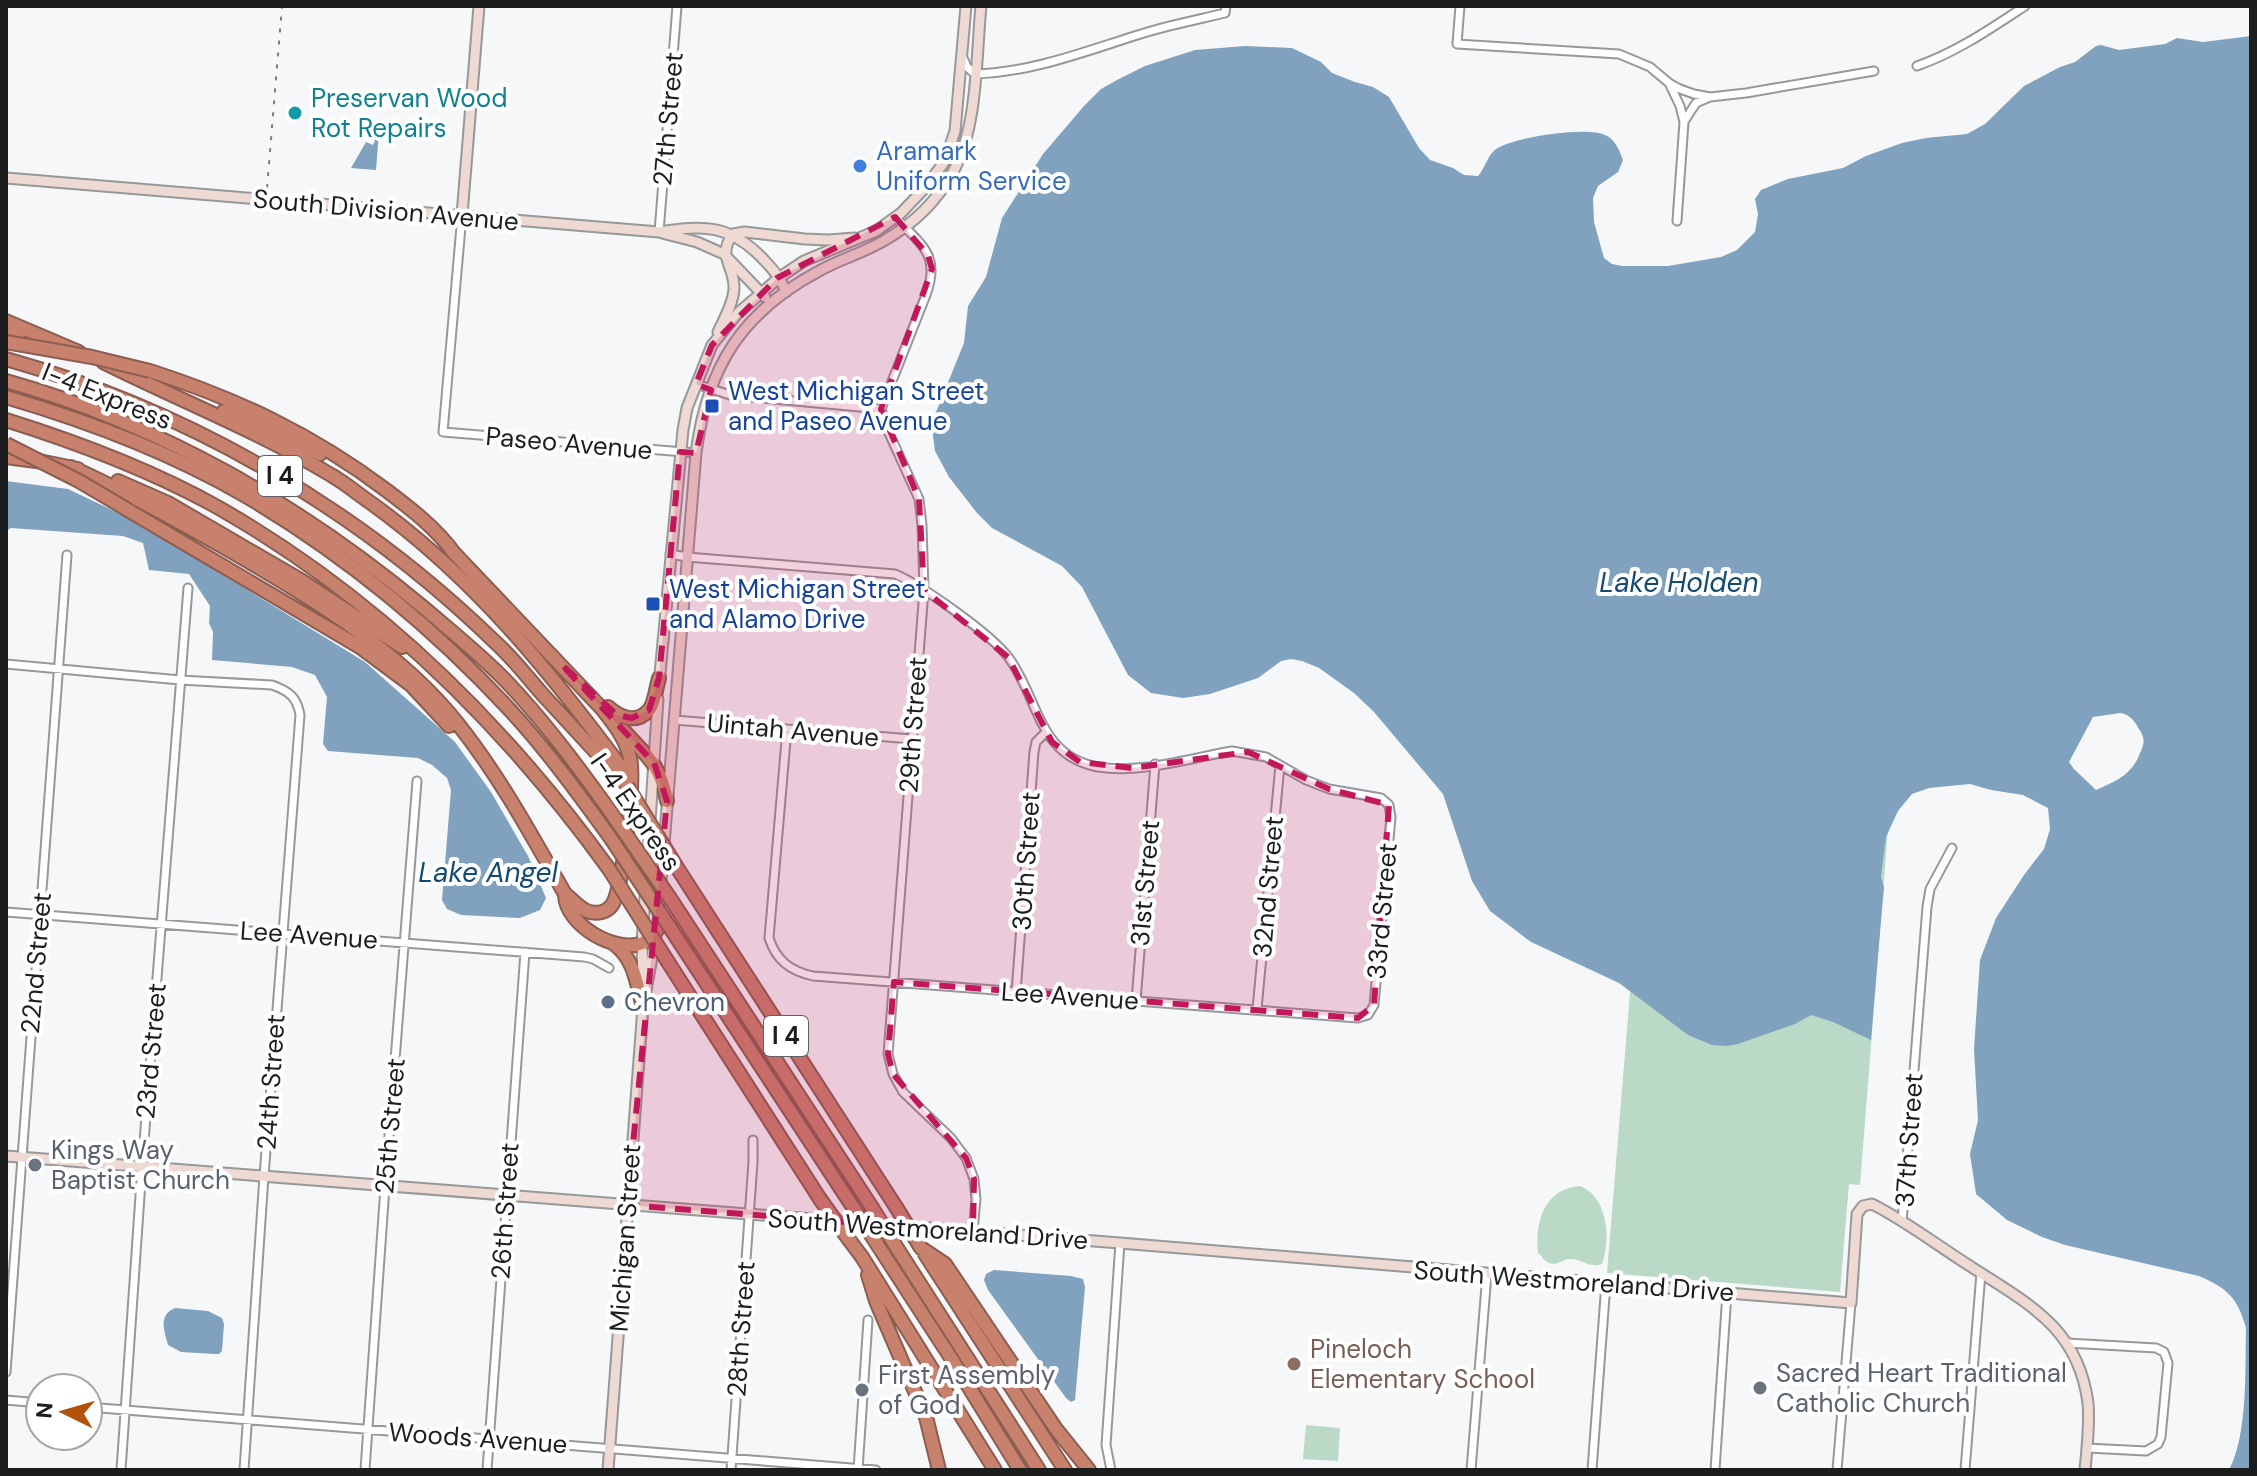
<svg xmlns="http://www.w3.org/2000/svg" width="2257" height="1476" viewBox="0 0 2257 1476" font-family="'DM Sans',sans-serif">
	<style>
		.green { fill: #bad9c6 }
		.water { fill: #80a2be; fill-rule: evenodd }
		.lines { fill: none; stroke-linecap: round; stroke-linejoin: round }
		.street-casing { stroke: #97989a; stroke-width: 11 }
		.secondary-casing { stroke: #97989a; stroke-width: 13 }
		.highway-casing { stroke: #8c5e51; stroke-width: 16 }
		.street { stroke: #fff; stroke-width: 7 }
		.secondary { stroke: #eed9d3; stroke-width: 9 }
		.highway { stroke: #c8816d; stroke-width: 12 }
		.rail { stroke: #7c7e7f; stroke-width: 2; stroke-dasharray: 4 8; stroke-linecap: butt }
		.highway-bridge-casing { stroke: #8c5e51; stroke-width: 16; stroke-linecap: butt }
		.highway-bridge { stroke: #c8816d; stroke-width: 12 }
		.marked { fill: #c2185b; fill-opacity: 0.2; stroke: #c2185b; stroke-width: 6; stroke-dasharray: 16 10; stroke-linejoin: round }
		.culture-dot { fill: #0f9aa8; stroke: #fff; stroke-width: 3 }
		.shop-dot { fill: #3f7fe0; stroke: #fff; stroke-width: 3 }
		.transit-dot { fill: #1a4fb4; stroke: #fff; stroke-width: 3 }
		.service-dot { fill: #5c6f8a; stroke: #fff; stroke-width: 3 }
		.worship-dot { fill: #6b7280; stroke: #fff; stroke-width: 3 }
		.education-dot { fill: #8d6e63; stroke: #fff; stroke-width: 3 }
		.labels { text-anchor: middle; stroke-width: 8; stroke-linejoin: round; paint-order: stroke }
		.shield { fill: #fff; stroke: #606162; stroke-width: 2 }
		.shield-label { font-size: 24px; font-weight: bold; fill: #1c1d1e }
		.culture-label { font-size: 26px; fill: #0d838f; stroke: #fff; text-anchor: start }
		.street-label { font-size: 26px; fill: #1c1d1e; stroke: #fff }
		.shop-label { font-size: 26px; fill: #366cbe; stroke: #fff; text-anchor: start }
		.transit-label { font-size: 26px; fill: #164399; stroke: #fff; text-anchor: start }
		.service-label { font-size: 26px; fill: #4e5e75; stroke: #fff; text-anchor: start }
		.worship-label { font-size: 26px; fill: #5b616d; stroke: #fff; text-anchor: start }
		.education-label { font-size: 26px; fill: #785e54; stroke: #fff; text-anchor: start }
		.water-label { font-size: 28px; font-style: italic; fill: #134a71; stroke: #fff }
	</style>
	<rect width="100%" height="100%" fill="#f5f7f9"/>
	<path class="green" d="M1646 797 1889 816 1860 1185 1849 1184 1840 1292 1607 1273Z
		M1580 1186C1608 1197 1611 1239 1602 1264 1589 1269 1582 1258 1569 1259 1562 1260 1556 1266 1549 1263 1544 1261 1542 1256 1538 1253 1535 1222 1544 1189 1580 1186Z
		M1306 1425 1340 1428 1338 1461 1303 1459Z"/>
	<path class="water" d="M2251 36V1470H2229C2248 1434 2245 1369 2246 1328 2238 1298 2227 1288 2199 1276L2065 1245 2042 1237 2007 1220 1976 1194 1970 1154 1978 1120 1974 1049 1980 960 1996 918 2024 875 2044 849 2050 829 2048 808 2023 795 1991 790 1970 784 1929 788 1912 794 1898 811 1886 837 1881 877 1884 887 1882 909 1871 1040 1833 1022 1811 1015 1795 1024 1738 1044 1727 1046 1712 1045 1688 1035 1619 983 1531 942 1490 911 1472 881 1443 794 1374 712 1354 693 1319 668 1302 661 1291 659 1281 661 1258 678 1210 694 1183 698 1151 693 1128 675 1082 587 1062 566 992 528 977 513 949 477 935 451 933 436 934 417 964 343 968 306 986 277 1002 218 1043 154 1084 106 1101 89 1117 80 1145 66 1195 50 1245 46 1292 48 1321 62 1332 73 1355 82 1373 87 1389 97 1419 148 1430 160 1453 168 1464 175 1478 176C1485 168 1488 155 1495 150 1512 137 1587 126 1605 135 1616 140 1619 150 1623 160L1618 172 1598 186 1593 198 1594 222 1604 258 1612 264 1622 266H1668L1721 257 1737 250 1755 232 1758 214 1755 199 1761 190 1788 179 1843 168 1866 156 1902 143 1926 138 1967 134 1985 124 2024 86 2060 67 2075 62 2096 46 2101 45 2119 50 2165 44 2177 38 2203 42ZM2120 713C2129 714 2134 720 2139 729 2145 738 2145 743 2140 753 2132 775 2116 781 2096 790L2074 769 2069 762 2093 717Z
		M380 118 376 170 351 168 366 142 373 145 375 141 368 138Z
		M6 481 68 489 133 520 365 662 455 742 491 792 528 856 546 898 540 910 520 918 461 915 447 909 442 900 451 790 447 778 432 765 418 758 328 751 323 744 327 697 315 675 292 667 212 660 213 632 209 623 210 606 189 574 149 570 143 543 123 536 11 528 6 531Z
		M994 1270 1071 1276 1083 1279 1085 1287 1075 1400 1071 1402 1066 1398 988 1290 984 1280 986 1274Z
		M175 1308 208 1311 222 1318 224 1324 222 1351 219 1354H214L181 1352 168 1345C164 1330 158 1315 175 1308Z"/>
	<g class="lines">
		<g class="street-casing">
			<path id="street" d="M1460 6 1457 44 1619 54 1650 67 1669 83 1680 89 1694 94 1710 97 1746 93 1874 71
				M963 58 967 67 975 74C1037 72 1093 48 1151 31 1175 24 1200 19 1225 13L1226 6
				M1917 66C1957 52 1990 29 2025 6
				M1669 83 1680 106 1684 122 1677 221
				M1685 120 1696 103 1710 97
				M462 215 443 432 696 453
				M895 217C921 245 941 254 926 295L881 409 888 431 919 499 922 525 924 590 888 1054 893 1074 903 1092 951 1138 966 1158 974 1179 976 1199 973 1232
				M659 232 677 6
				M696 384 730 395 881 409
				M670 554 687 557 895 574C923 586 991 634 1009 658 1039 699 1038 756 1098 767 1140 774 1190 758 1232 751L1266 757 1306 780 1329 789 1381 798 1389 805 1391 817 1374 1005 1368 1015 1358 1018 813 976C790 971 776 960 769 938L787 729
				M6 664 180 680 272 685C289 691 297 697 300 715L264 1176 244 1470
				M674 720 912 739
				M6 912 584 957 593 959 609 968
				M1016 993 1034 752 1036 742 1046 732
				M1136 1001 1155 764
				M1257 1009 1280 765
				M1902 1222 1927 907 1930 889 1952 848
				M2067 1343 2156 1348 2164 1352 2168 1363 2161 1437 2158 1444 2146 1451 2087 1448
				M6 1372 67 555
				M6 1400 40 1403
				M88 1407 876 1470
				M121 1470 142 1167 188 588
				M365 1470 385 1187 417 781
				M487 1470 525 952
				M731 1470 753 1162V1140
				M858 1470 868 1320
				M1111 1470 1106 1445 1120 1243
				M1471 1470 1487 1274
				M1592 1470 1606 1283
				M1715 1470 1727 1293
				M1837 1470 1851 1303
				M1965 1470 1981 1273"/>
		</g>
		<g class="secondary-casing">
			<path id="secondary" d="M6 178 659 232C704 224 732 225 765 261 775 271 781 279 786 292
				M462 215 479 6
				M662 233 697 242 724 254 765 297
				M718 332C724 319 733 304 734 289 735 265 716 257 733 234L745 232 805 239 828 240 855 238
				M659 684 683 430 687 408 712 345 738 313 780 277 804 261 876 231 901 213 924 189 945 161 955 131 966 6
				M643 983 642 943 658 699
				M6 1156 1120 1243 1851 1303 1857 1214 1863 1206 1872 1204C1906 1221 1938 1246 1970 1266 2028 1304 2078 1327 2088 1403 2090 1425 2087 1448 2085 1470
				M608 1470 643 1007 657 930 696 453C707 367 742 312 819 271 840 259 864 253 885 240 913 224 937 201 953 172 978 127 976 57 981 6"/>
		</g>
		<g class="highway-casing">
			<path id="highway" d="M6 321 79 352
				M6 335 19 334
				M6 359C190 411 358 509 495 642 513 658 528 678 544 696 570 724 596 752 622 781
				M103 362C179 400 258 431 331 475 345 483 358 494 371 503 475 578 548 669 624 771L627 786
				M150 371C237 399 313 435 386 490 411 509 436 528 454 553L607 714
				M6 381C160 424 302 506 424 608 452 632 481 655 506 681 545 722 579 768 612 814
				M6 397C88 421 172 453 246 496 344 554 432 626 509 709 546 749 578 793 610 837
				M224 411 255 422 320 454
				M6 420C76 442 155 472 219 508 375 597 504 724 609 869
				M6 457 44 462 78 469
				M71 467C125 491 175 520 227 549 307 595 400 650 458 724 500 777 532 836 565 894 577 903 584 916 602 912 605 911 610 908 612 905 623 890 635 778 630 758 626 739 614 724 603 710
				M118 481 168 503 302 581 402 647
				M128 510 360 647 411 685 449 726
				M608 707C619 717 636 725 649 710 655 703 656 688 659 678
				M623 730C646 755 661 765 667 801
				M676 866 896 1207
				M565 895C566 925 615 954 643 943 649 940 653 935 657 930
				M670 898 871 1206
				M669 926 851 1204
				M614 944C635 960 636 982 643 1007
				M668 962 820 1199
				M850 1241 862 1257 995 1470
				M877 1244 951 1358 1020 1470
				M895 1245 1039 1470
				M921 1248 945 1264 1056 1429 1089 1470
				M925 1254 1065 1470
				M868 1275 876 1301 926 1417 939 1470"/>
		</g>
		<use href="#street" class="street"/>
		<use href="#secondary" class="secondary"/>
		<use href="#highway" class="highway"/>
		<path class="rail" d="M267 188 282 6"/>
		<g class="highway-bridge-casing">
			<path id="highway-bridge" d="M6 342 92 357 150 371
				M6 444 79 481 128 510
				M627 786 676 866
				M612 814 670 898
				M610 837 669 926
				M609 869 668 962
				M820 1199 850 1241
				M851 1204 877 1244
				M871 1206 895 1245
				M896 1207 921 1248"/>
		</g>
		<use href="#highway-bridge" class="highway-bridge"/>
	</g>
	<path class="marked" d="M895 217 928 255 932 269 881 409 919 499 924 590 1008 657 1052 742 1080 762 1132 768 1248 752 1329 789 1389 805 1374 1005 1358 1018 894 982 888 1054 893 1074 966 1158 974 1179 973 1232 627 1205 667 801 654 763 561 664 617 715 632 718 649 710 659 678 680 452 696 453 711 390 696 384 712 345 777 278Z"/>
	<circle class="culture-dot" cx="295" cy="113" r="8"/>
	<circle class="shop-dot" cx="860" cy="166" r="8"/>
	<g class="transit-dot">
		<rect x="704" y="398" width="16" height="16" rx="4"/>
		<rect x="645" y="596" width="16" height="16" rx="4"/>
	</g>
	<circle class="service-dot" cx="608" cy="1002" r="8"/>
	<g class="worship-dot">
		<circle cx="35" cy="1165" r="8"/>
		<circle cx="1760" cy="1388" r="8"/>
		<circle cx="862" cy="1390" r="8"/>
	</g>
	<circle class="education-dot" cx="1294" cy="1364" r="8"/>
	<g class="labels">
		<g class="shield">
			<rect x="258" y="456" width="44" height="40" rx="6"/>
			<rect x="764" y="1016" width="44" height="40" rx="6"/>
		</g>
		<g class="shield-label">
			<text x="280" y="484">I 4</text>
			<text x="786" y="1044">I 4</text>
		</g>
		<g class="culture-label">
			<text x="311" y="107">Preservan Wood<tspan x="311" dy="30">Rot Repairs</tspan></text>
		</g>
		<g class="street-label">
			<text transform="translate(668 119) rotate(-85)" y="9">27th Street</text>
			<text transform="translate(386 210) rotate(5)" y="9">South Division Avenue</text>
			<text transform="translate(107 396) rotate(22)" y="9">I-4 Express</text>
			<text transform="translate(569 443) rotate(5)" y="9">Paseo Avenue</text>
			<text transform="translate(913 725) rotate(-86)" y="9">29th Street</text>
			<text transform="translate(793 730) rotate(5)" y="9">Uintah Avenue</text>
			<text transform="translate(636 812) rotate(55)" y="9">I-4 Express</text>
			<text transform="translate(1026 861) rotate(-86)" y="9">30th Street</text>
			<text transform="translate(1145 883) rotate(-85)" y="9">31st Street</text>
			<text transform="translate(1268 887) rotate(-85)" y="9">32nd Street</text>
			<text transform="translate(1382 911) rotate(-85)" y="9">33rd Street</text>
			<text transform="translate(309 935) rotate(4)" y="9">Lee Avenue</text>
			<text transform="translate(36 963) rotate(-85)" y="9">22nd Street</text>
			<text transform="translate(1070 996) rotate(4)" y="9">Lee Avenue</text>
			<text transform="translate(151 1051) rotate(-85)" y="9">23rd Street</text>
			<text transform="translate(271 1082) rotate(-86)" y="9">24th Street</text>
			<text transform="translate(390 1126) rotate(-85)" y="9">25th Street</text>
			<text transform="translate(1909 1140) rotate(-86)" y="9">37th Street</text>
			<text transform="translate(505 1211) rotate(-86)" y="9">26th Street</text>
			<text transform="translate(928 1229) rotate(4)" y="9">South Westmoreland Drive</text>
			<text transform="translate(625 1238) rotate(-86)" y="9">Michigan Street</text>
			<text transform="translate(1574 1281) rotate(4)" y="9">South Westmoreland Drive</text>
			<text transform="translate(741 1329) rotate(-86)" y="9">28th Street</text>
			<text transform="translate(478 1438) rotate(4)" y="9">Woods Avenue</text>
		</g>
		<g class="shop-label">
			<text x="876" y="160">Aramark<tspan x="876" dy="30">Uniform Service</tspan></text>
		</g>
		<g class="transit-label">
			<text x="728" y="400">West Michigan Street<tspan x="728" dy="30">and Paseo Avenue</tspan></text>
			<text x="669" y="598">West Michigan Street<tspan x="669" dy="30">and Alamo Drive</tspan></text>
		</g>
		<g class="service-label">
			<text x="624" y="1011">Chevron</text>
		</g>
		<g class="worship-label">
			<text x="51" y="1159">Kings Way<tspan x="51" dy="30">Baptist Church</tspan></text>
			<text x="1776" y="1382">Sacred Heart Traditional<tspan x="1776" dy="30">Catholic Church</tspan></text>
			<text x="878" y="1384">First Assembly<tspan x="878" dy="30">of God</tspan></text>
		</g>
		<g class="education-label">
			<text x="1310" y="1358">Pineloch<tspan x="1310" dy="30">Elementary School</tspan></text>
		</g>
		<g class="water-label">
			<text x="1679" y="592">Lake Holden</text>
			<text x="488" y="882">Lake Angel</text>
		</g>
	</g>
	<rect width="2257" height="1476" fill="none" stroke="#1c1d1e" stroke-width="16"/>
	<g transform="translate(64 1412) rotate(275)"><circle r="38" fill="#ffffff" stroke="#a4a5a5" stroke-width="2"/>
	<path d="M0-6L14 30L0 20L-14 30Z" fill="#b2520c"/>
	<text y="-12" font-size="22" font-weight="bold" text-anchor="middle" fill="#1c1d1e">N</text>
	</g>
</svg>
